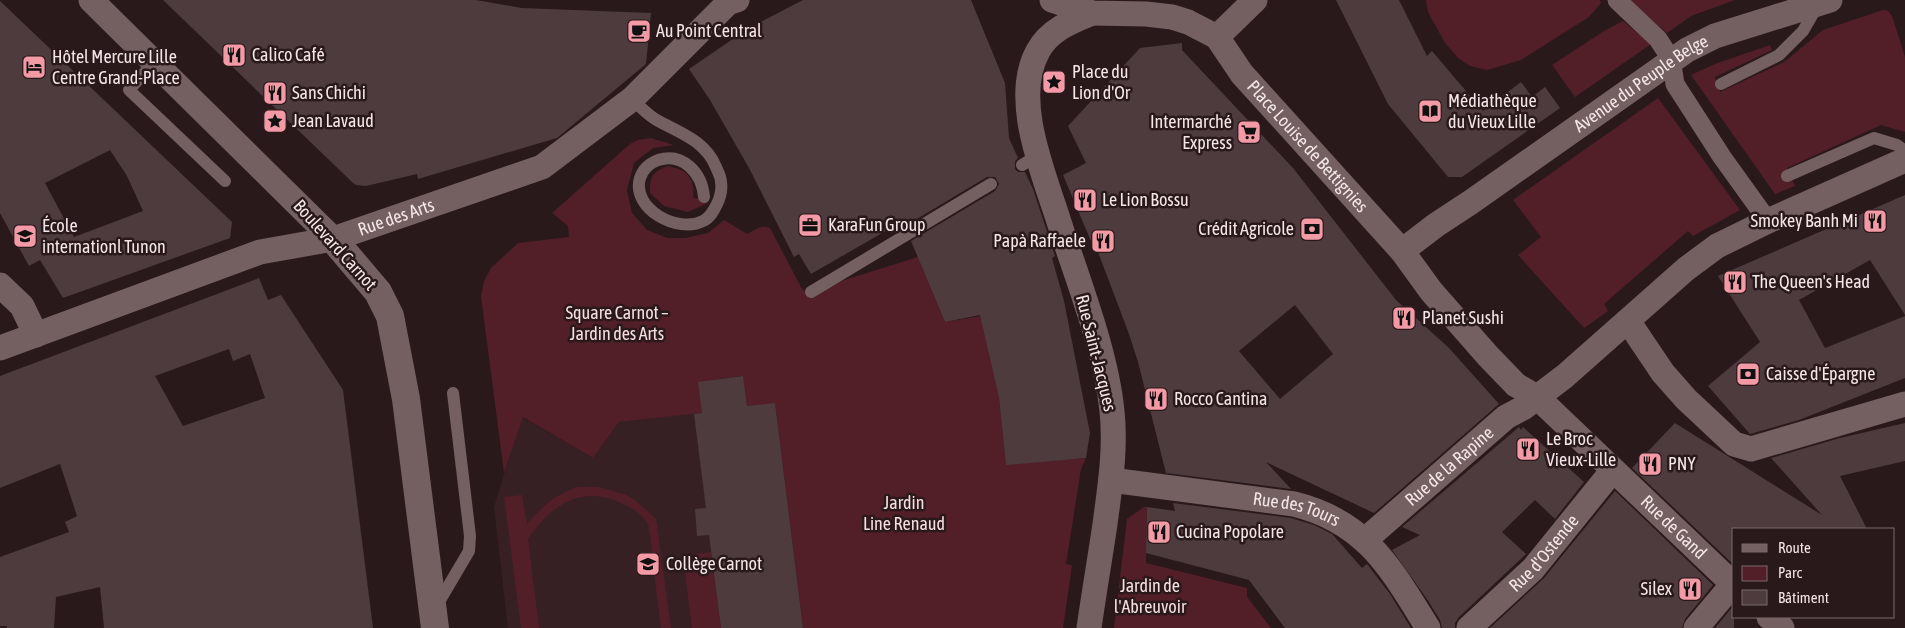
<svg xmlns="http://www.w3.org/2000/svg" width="1905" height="628" viewBox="0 0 1905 628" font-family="'Asap Condensed',sans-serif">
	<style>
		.built { fill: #372023 }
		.green { fill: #521e28 }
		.building { fill: #4d3b3d; fill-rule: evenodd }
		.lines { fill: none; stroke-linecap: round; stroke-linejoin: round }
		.service { stroke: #745f61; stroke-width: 12 }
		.pedestrian { stroke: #745f61; stroke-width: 19 }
		.minor { stroke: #745f61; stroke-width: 25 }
		.tertiary { stroke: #745f61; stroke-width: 28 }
		.labels { text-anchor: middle; stroke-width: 5; stroke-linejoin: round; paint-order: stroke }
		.poi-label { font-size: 18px; fill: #f3e6e7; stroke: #2a191b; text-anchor: start }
		.street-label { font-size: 18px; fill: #f3e6e7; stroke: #2a191b }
		.park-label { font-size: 18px; fill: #f6dde0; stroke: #2a191b }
	</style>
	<rect width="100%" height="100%" fill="#2a191b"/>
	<path class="built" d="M775 403 803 628H508L494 507 522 417 593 458 619 422Z"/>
	<path class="green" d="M1426 0H1600L1601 3 1589 17 1521 60 1487 70 1470 66 1458 58 1445 43 1428 12Z
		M1629 0H1735L1691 16 1667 33Z
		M1883 10 1888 11 1892 16 1905 57V132L1881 125 1787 168 1795 186 1775 194 1691 75 1715 64 1770 45 1772 50 1715 77 1720 92 1784 62 1823 30Z
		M1623 21 1651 44 1575 97 1552 65 1604 31Z
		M1658 98 1740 210 1693 236 1688 231 1604 304 1608 311 1584 328 1518 255 1541 237 1513 200Z
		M651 138 674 145 653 148 634 163 627 190 632 213 647 230 667 238H685L708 233 724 220 747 234C755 230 761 224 770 228L801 287 809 297 835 283 918 257 945 322 981 316 999 398 1006 464 1086 458 1081 469 1066 564 1072 565 1063 628H803L775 404 747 407 742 376 713 380 716 411 619 422 593 458 523 417 504 473 481 296 484 281 491 268 518 243 569 237 568 226 552 213 630 144 638 140Z
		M668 166C687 170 695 177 693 197L708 203 688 212 664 206 650 193C650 176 652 172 668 166Z
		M578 487H598L624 494 635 500 656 519 671 628H661C658 604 655 580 652 555 651 546 651 534 648 525 645 516 633 509 625 505 583 483 552 504 528 539L539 628H521L504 497 522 495 527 524C541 508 556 493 578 487Z
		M1144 507H1147L1146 563 1247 588V597L1271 628H1114L1127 519Z
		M711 552 721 628H692L683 556Z"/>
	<path class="building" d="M163 0H476L522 8 651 13 646 64 557 138 418 179 417 174 366 186 356 185 352 182Z
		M803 0H971L1005 83 1009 138 1018 158 1015 161V169L1018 172H1025L1033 189 1055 256 1052 258 1064 301 1090 433 1086 458 1006 465 999 398 980 315 945 322 911 241 995 191 999 184 995 177H987L905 226 903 221 811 274 799 254 794 257 749 168 710 100 689 69 749 28Z
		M1336 0H1399L1427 56 1432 51 1483 111 1521 82 1532 97 1545 87 1560 108 1462 177H1448L1388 104Z
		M0 1 232 222 230 238 63 298 40 260 29 266 0 213ZM110 150 127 176 143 211 74 237 45 183Z
		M1182 43V50L1293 168 1396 300 1449 348 1499 404 1374 513 1266 462 1291 489 1166 473 1138 362 1129 334 1098 252 1096 253 1063 175 1086 163 1068 126 1140 48ZM1295 305 1333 354 1280 399 1239 351Z
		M1905 195V315L1870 260 1799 300 1825 348 1905 316V378L1799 420 1750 434 1708 386 1760 342 1718 276Z
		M259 278 268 300 281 295 343 390 373 628H104L100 587 56 597 54 628H7V626H0V557L69 532 65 522 77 516 60 464 0 488V376ZM229 349 233 361 250 354 265 398 183 426 155 376Z
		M743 376 747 406 775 403 803 628H721L709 535 697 536 695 509 706 508 694 414 702 413 698 382Z
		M1675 423 1822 515 1771 458 1840 438 1905 423V461L1840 476 1867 529H1734V565L1632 468Z
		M1519 427 1521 430 1523 427 1584 482 1555 519 1535 500 1502 532 1526 554 1459 617 1455 623V628H1442L1440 620 1427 599 1392 550 1420 535 1402 527Z
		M1615 491 1713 585 1685 619 1682 628H1490L1544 578Z
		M1173 503 1291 518 1314 525 1332 534 1362 568 1367 564 1390 594 1411 628H1285L1249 580 1146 553 1147 507 1175 511Z
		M1734 605V628H1715Z"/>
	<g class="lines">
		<path class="service" d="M154 62 129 90 225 181
			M1721 84 1779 55 1803 31 1818 5
			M632 99C639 106 647 114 655 119 679 133 705 140 716 167 718 172 721 177 721 182 722 189 720 198 717 204 714 210 710 218 703 221 678 234 631 209 640 178 643 169 650 163 658 160 683 152 702 173 704 197
			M1022 165 1039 155
			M1787 176 1874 138 1897 145 1905 151
			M811 292 991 184
			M436 607 469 551 470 536 453 393"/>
		<path class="pedestrian" d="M1617 0 1658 39 1671 59 1675 84 1722 157 1768 221"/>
		<g class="minor">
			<path d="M91 0 333 239"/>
			<path id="s1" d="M1052 0 1092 13 1146 14 1172 17 1188 22 1217 37 1242 74 1402 251 1431 291 1488 356 1516 385 1537 397 1734 585"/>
			<path d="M1217 37 1255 0"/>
			<path id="s2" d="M1402 251 1436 225 1471 202 1687 50 1715 36 1830 0"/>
			<path d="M0 285 22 306 36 335"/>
			<path d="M1628 321 1663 373 1686 399 1734 444 1751 449 1905 404"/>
			<path id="s3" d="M0 348 260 252 333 239 542 167 632 99 728 3 737 0"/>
			<path id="s4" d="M1111 480 1294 504C1367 522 1391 569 1428 628"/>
			<path id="s5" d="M1365 540 1506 417 1523 408 1565 376 1686 269 1717 246 1768 221 1905 160"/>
			<path d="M1769 617 1782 628"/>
			<path d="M1089 628C1094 593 1100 558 1105 524 1110 486 1116 449 1112 411 1106 351 1078 281 1059 222 1044 174 1011 99 1038 51 1049 30 1072 21 1092 13"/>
			<path id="s6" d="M1469 628 1533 569 1613 470"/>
			<path d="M1696 628 1733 584"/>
		</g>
		<path class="tertiary" d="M333 239 378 292 390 316 406 399 435 628"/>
	</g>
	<defs>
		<g id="cafe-square" transform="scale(1.25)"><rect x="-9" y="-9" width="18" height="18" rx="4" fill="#f49aa6" stroke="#2a191b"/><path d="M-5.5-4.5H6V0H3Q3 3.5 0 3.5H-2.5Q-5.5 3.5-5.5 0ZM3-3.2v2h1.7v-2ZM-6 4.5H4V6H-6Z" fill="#111"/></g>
		<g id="restaurant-square" transform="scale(1.25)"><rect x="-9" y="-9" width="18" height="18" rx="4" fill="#f49aa6" stroke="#2a191b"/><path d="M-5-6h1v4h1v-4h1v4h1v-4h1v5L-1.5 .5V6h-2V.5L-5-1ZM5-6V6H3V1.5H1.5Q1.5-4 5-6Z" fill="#111"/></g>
		<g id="hotel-square" transform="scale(1.25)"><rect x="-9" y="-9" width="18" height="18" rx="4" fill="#f49aa6" stroke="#2a191b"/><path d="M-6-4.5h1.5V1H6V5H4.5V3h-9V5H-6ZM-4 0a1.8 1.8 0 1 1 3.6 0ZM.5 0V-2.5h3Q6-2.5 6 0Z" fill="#111"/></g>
		<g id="sight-square" transform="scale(1.25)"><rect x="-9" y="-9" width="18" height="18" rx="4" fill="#f49aa6" stroke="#2a191b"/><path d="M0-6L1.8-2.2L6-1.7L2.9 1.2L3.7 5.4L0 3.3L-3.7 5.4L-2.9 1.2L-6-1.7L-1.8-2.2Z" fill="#111"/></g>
		<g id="library-square" transform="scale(1.25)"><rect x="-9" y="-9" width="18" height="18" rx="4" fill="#f49aa6" stroke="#2a191b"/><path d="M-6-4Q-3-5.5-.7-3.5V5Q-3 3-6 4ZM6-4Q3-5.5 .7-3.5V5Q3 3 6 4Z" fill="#111"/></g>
		<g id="supermarket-square" transform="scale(1.25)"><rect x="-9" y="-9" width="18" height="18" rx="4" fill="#f49aa6" stroke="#2a191b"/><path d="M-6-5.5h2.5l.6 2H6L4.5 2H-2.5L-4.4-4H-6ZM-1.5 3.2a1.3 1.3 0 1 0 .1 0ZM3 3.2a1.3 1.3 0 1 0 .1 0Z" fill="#111"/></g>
		<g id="office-square" transform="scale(1.25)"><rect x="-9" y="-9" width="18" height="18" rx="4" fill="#f49aa6" stroke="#2a191b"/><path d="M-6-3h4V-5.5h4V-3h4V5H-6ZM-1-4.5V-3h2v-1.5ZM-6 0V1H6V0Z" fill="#111"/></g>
		<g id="bank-square" transform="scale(1.25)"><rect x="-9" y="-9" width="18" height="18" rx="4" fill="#f49aa6" stroke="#2a191b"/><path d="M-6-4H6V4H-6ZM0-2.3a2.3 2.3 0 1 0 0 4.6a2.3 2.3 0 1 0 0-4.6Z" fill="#111"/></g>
		<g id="university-square" transform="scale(1.25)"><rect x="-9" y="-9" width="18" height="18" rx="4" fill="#f49aa6" stroke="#2a191b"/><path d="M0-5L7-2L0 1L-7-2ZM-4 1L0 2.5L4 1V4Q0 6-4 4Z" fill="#111"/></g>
		<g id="school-square" transform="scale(1.25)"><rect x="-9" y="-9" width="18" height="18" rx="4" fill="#f49aa6" stroke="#2a191b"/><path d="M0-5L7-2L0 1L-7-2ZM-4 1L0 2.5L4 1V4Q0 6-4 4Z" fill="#111"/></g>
	</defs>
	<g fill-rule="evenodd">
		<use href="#cafe-square" x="639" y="31"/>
		<use href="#restaurant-square" x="234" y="55"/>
		<use href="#hotel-square" x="34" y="67"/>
		<use href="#sight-square" x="1054" y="82"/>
		<use href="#restaurant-square" x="275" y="93"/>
		<use href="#library-square" x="1430" y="111"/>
		<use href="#sight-square" x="275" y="121"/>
		<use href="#supermarket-square" x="1249" y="132"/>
		<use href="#restaurant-square" x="1085" y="200"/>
		<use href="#restaurant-square" x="1875" y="221"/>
		<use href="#office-square" x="810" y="225"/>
		<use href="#bank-square" x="1312" y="229"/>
		<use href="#university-square" x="25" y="236"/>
		<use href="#restaurant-square" x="1103" y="241"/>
		<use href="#restaurant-square" x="1735" y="282"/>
		<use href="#restaurant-square" x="1404" y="318"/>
		<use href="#bank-square" x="1748" y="374"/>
		<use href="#restaurant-square" x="1156" y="399"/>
		<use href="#restaurant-square" x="1528" y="449"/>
		<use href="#restaurant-square" x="1650" y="464"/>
		<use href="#restaurant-square" x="1159" y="532"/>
		<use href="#school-square" x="648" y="564"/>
		<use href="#restaurant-square" x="1690" y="589"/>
	</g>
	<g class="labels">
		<g class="poi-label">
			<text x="656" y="37">Au Point Central</text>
			<text x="252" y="61">Calico Café</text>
			<text x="52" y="63">Hôtel Mercure Lille<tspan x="52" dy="21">Centre Grand-Place</tspan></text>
			<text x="1072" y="78">Place du<tspan x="1072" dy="21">Lion d'Or</tspan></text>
			<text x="292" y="99">Sans Chichi</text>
			<text x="1448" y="107">Médiathèque<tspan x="1448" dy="21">du Vieux Lille</tspan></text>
			<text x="292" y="127">Jean Lavaud</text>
			<text x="1232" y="128" text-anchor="end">Intermarché<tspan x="1232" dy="21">Express</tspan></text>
			<text x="1102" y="206">Le Lion Bossu</text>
			<text x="1858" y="227" text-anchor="end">Smokey Banh Mi</text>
			<text x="828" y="231">KaraFun Group</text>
			<text x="42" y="232">École<tspan x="42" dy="21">internationl Tunon</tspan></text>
			<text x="1294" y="235" text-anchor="end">Crédit Agricole</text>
			<text x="1086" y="247" text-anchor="end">Papà Raffaele</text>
			<text x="1752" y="288">The Queen's Head</text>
			<text x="1422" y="324">Planet Sushi</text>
			<text x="1766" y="380">Caisse d'Épargne</text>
			<text x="1174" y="405">Rocco Cantina</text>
			<text x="1546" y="445">Le Broc<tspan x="1546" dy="21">Vieux-Lille</tspan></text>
			<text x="1668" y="470">PNY</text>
			<text x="1176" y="538">Cucina Popolare</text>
			<text x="666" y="570">Collège Carnot</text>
			<text x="1672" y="595" text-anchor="end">Silex</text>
		</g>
		<g class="street-label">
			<text dy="6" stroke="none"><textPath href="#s2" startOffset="292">Avenue du Peuple Belge</textPath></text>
			<text dy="6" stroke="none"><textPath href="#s1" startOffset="314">Place Louise de Bettignies</textPath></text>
			<text dy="6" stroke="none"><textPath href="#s3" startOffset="418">Rue des Arts</textPath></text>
			<text transform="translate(335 245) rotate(48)" y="6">Boulevard Carnot</text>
			<text transform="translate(1096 353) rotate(76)" y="6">Rue Saint-Jacques</text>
			<text dy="6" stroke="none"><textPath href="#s5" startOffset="112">Rue de la Rapine</textPath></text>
			<text dy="6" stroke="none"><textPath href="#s4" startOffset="188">Rue des Tours</textPath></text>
			<text dy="6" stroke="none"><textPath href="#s1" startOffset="844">Rue de Gand</textPath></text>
			<text dy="6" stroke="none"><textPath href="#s6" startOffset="106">Rue d'Ostende</textPath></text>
		</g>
		<g class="park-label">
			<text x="617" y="319">Square Carnot –<tspan x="617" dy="21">Jardin des Arts</tspan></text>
			<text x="904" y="509">Jardin<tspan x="904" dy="21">Line Renaud</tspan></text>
			<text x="1150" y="592">Jardin de<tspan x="1150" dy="21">l'Abreuvoir</tspan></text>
		</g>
	</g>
	<rect x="1732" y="528" width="162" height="90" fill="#2a191b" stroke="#7a6b6d"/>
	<rect x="1742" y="544" width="25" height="8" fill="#745f61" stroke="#7a6b6d"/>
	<text x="1778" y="553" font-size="15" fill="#f3e6e7">Route</text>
	<rect x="1742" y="566" width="25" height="15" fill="#521e28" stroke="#7a6b6d"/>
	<text x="1778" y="578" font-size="15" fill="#f3e6e7">Parc</text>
	<rect x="1742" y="590" width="25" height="15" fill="#4d3b3d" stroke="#7a6b6d"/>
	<text x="1778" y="603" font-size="15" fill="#f3e6e7">Bâtiment</text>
</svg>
